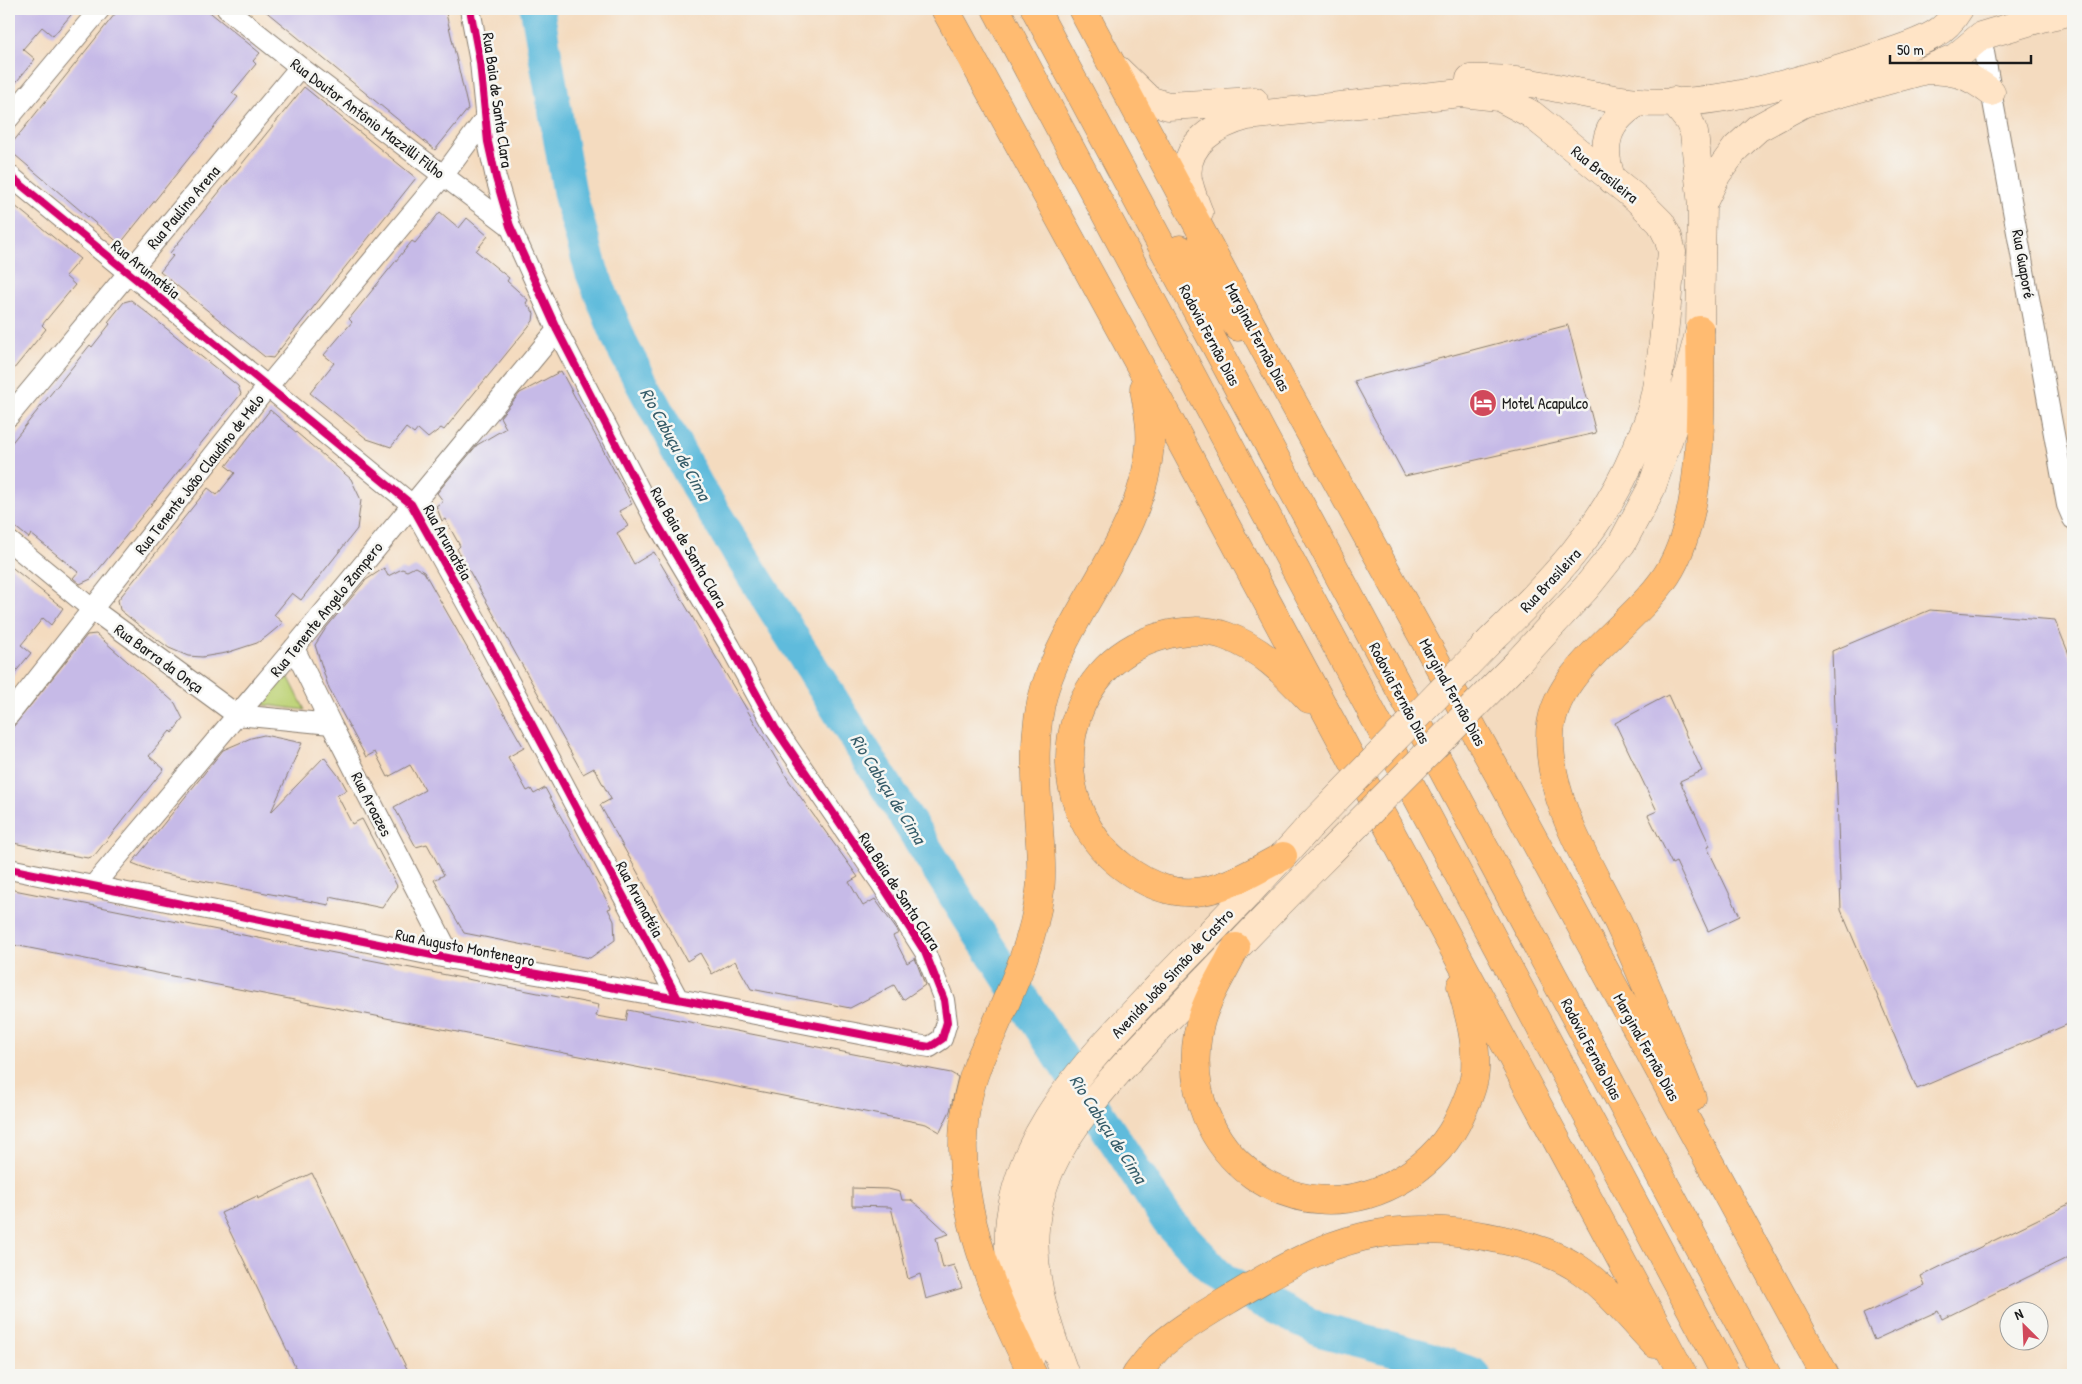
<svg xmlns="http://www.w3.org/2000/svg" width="2082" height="1384" viewBox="0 0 2082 1384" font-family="'Patrick Hand',sans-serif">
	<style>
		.green { fill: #bed377; stroke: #6d784a }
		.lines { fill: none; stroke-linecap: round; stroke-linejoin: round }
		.river { stroke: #5ebbdc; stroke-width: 34 }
		.building { fill: #c6bae7 }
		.street-casing { stroke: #887c6e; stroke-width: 22 }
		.secondary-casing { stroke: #887c6e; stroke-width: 29 }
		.highway-casing { stroke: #887c6e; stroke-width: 29 }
		.street { stroke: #fff; stroke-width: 20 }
		.secondary { stroke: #ffe4c6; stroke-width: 28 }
		.highway { stroke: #ffbb71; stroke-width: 28 }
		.secondary-bridge-casing { stroke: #887c6e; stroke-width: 29; stroke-linecap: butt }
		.secondary-bridge { stroke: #ffe4c6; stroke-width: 28 }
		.cycleway-casing { stroke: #f6f6f2; stroke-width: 11 }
		.cycleway { stroke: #d6006c; stroke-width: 8 }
		.labels { text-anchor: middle; stroke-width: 5; stroke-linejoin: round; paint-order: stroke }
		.street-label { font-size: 16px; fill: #1c1c1c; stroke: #f6f6f2 }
		.poi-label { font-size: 16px; fill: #1c1c1c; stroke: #f6f6f2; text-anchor: start }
		.water-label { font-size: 18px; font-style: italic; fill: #365c69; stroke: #f6f6f2 }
	</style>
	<rect width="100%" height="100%" fill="#f6f6f2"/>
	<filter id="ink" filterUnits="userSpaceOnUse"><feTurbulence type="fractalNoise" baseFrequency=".02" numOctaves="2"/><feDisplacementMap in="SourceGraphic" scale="10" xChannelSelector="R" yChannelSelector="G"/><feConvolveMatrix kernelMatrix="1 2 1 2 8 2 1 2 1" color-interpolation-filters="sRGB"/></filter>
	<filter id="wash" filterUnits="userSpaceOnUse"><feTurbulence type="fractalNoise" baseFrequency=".0096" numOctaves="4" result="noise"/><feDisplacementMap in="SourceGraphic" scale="20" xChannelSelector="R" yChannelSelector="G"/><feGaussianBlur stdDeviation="1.12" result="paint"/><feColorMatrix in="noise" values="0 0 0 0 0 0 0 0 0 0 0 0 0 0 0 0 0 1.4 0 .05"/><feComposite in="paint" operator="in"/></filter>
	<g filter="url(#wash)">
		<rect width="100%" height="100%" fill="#f4dbbf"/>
		<path class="green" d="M281 662 305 710 251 703Z"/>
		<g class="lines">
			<path class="river" d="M537 9 570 195 592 272 622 346 697 486 973 924 1168 1221 1224 1281 1320 1330 1428 1358 1474 1375"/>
		</g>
		<g id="blocks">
			<path class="building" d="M9 9H76L53 36 42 27 23 49 35 59 9 91Z
				M119 9H206L260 53 253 61 256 64 232 93 238 97 120 244 9 150V147Z
				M263 9H445L468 109 435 150Z
				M304 87 416 178 273 358 265 357 160 272 173 256 170 253Z
				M9 201 80 259 65 276 75 285 42 325 46 329 9 375Z
				M440 212 459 228 467 218 488 236 476 251 509 278 507 281 528 300 526 303 534 313 533 321 444 430 441 428 428 438 418 429 414 434 406 428 391 447 367 439 310 393 334 363 324 355 352 322 349 319 412 241 415 243Z
				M131 300 238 386 241 394 91 579 80 584 73 578 78 572 31 534 29 538 9 522V446L90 345 92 347 110 324 108 322 124 302Z
				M1568 325 1596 433 1405 476 1354 381Z
				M561 371 632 504 619 511 628 526 617 533 634 564 654 552 789 781 858 877 849 882 863 906 875 899 899 933 893 936 907 963 915 958 925 985 903 1000 894 985 850 1008 751 989 735 961 712 974 700 953 687 961 600 805 611 799 594 768 583 774 457 549 460 546 445 519 442 521 436 506 443 501 437 493 477 445 506 428 500 417 520 393Z
				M270 410 351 479 361 500 357 529 301 600 292 593 274 615 283 623 266 637 257 643 226 653 202 657 188 656 169 648 146 631 120 610 118 600 208 488 217 495 235 473 226 466Z
				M9 565 63 608 51 625 43 618 21 645 31 653 9 680Z
				M415 567 424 572 524 748 508 757 527 791 531 789 534 794 545 788 611 908 608 909 614 921 615 940 590 958 464 933 434 880 444 875 427 844 416 847 394 807 425 790 410 765 388 777 375 752 366 757 329 689 315 645 326 628 366 580 384 568 388 576 402 569 407 571Z
				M1930 610 2055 620 2073 664V1022L1917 1089 1841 910 1832 651Z
				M96 634 175 703 183 719 172 733 170 731 149 756 164 769 94 856 88 858 64 854 9 842V732L87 635Z
				M1668 695 1702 771 1680 781 1710 846 1707 847 1740 916 1708 931 1676 862 1672 864 1648 815 1657 811 1615 723Z
				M264 735 302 743 271 812 324 757 341 779 347 790 337 795 352 824 362 819 397 886 382 908 330 897 329 905 155 872 132 863 223 750 251 738Z
				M9 889 599 1005 596 1016 626 1021 628 1010 951 1073 958 1077 950 1111 940 1132 926 1124 9 944Z
				M312 1173 410 1375H299L221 1213 257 1196 258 1199Z
				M852 1188 888 1189 900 1192 902 1200H911L921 1208 949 1234 936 1238 943 1268 954 1265 962 1288 926 1299 920 1274 908 1279 891 1207 852 1206Z
				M2073 1202V1255L1942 1319 1938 1311 1874 1340 1863 1314 1925 1286 1921 1276Z"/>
		</g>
	</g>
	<g filter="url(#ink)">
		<use href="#blocks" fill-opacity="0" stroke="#887c6e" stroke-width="1"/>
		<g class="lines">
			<g class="street-casing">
				<path id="street" d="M227 9 300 67 510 226
					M1981 36 2067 505 2073 519
					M9 118 100 9
					M9 175 411 504 481 629 678 999
					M9 416 300 67
					M9 541 92 609 237 715 331 724
					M294 648 331 724 452 959
					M9 715 268 386 443 176 485 119
					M9 869 452 959 678 999 917 1045 930 1047 942 1039 947 1022 944 1000 925 952 881 883 775 728 730 646 655 520 557 330 510 226 496 178 488 142 480 62 470 9
					M93 886 294 648 557 330"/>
			</g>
			<g class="secondary-casing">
				<path id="secondary" d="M1118 70 1149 100 1168 106 1254 101
					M1928 70C1957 71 1967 74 1991 92
					M1470 79C1528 76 1582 97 1639 102 1713 108 1799 81 1869 59 1890 52 1913 46 1933 35 1944 29 1953 19 1959 9
					M1673 101 1689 121 1694 133 1702 205
					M1612 180C1599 145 1607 120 1639 102
					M1199 213C1195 202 1190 191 1188 179 1183 143 1217 124 1247 116L1461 93 1499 97 1531 114 1637 199 1661 223 1668 237 1672 252C1666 307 1664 364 1649 418 1646 428 1640 439 1636 449 1603 529 1551 582 1490 641
					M1517 663 1586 588 1622 543 1651 489 1678 412 1700 330 1702 205 1717 174 1736 148 1758 128 1804 103 1926 70 1956 57 1981 36 2041 18 2073 11
					M1031 1357C1021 1313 1004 1264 1010 1219 1023 1123 1095 1054 1158 987 1209 934 1261 882 1309 827
					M1065 1375C1045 1320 1025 1262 1039 1202 1056 1127 1135 1054 1187 999 1234 950 1281 901 1329 853"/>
			</g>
			<g class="highway-casing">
				<path id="highway" d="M945 9 1138 362 1683 1375
					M996 9 1726 1375
					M1035 9 1767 1375
					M1082 9 1282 382 1500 777 1825 1375
					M1180 249 1238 327
					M1283 856C1225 888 1184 913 1123 867 1038 803 1058 665 1162 636 1182 630 1207 629 1226 636 1260 648 1285 673 1309 699
					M1236 947C1223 974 1203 1003 1198 1033 1177 1154 1297 1243 1404 1178 1430 1162 1449 1142 1461 1114 1467 1101 1474 1086 1475 1071 1477 1042 1469 1014 1461 986
					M1692 1098C1668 1039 1645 979 1618 922 1590 865 1549 803 1550 737 1550 668 1640 624 1671 568 1705 507 1701 399 1700 330
					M1033 1375C987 1282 938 1171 977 1067 981 1054 989 1041 994 1029 1014 984 1034 940 1040 891 1043 871 1040 848 1039 828 1036 783 1031 733 1045 688 1072 605 1143 535 1150 445 1152 426 1147 407 1144 388
					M1136 1375C1143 1366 1151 1355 1160 1346 1182 1327 1210 1311 1235 1296 1330 1238 1391 1215 1503 1240 1529 1245 1562 1256 1583 1272 1610 1292 1632 1320 1655 1344"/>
			</g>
			<use href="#street" class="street"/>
			<use href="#secondary" class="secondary"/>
			<use href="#highway" class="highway"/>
			<g class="secondary-bridge-casing">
				<path id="secondary-bridge" d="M1309 827 1490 641
					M1329 853 1517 663"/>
			</g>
			<use href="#secondary-bridge" class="secondary-bridge"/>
			<g class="cycleway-casing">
				<path id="cycleway" d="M9 175 411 504 481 629 678 999
					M9 869 452 959 678 999 917 1045 930 1047 942 1039 947 1022 944 1000 925 952 881 883 775 728 730 646 655 520 557 330 510 226 496 178 488 142 480 62 470 9"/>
			</g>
			<use href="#cycleway" class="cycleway"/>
		</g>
	</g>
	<defs>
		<g id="hotel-disc" transform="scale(1.4375)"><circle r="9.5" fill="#d1495b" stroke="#f6f6f2"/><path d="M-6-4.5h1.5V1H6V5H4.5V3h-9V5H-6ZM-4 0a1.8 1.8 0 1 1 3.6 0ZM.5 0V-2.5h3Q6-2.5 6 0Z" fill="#fff"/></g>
	</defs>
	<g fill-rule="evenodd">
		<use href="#hotel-disc" x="1483" y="403"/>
	</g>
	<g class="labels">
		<g class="street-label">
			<text transform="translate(498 100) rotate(82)" y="6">Rua Baia de Santa Clara</text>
			<text transform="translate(368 118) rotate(37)" y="6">Rua Doutor Antônio Mazzilli Filho</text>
			<text transform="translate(1605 174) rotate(39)" y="6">Rua Brasileira</text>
			<text transform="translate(183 207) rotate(-50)" y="6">Rua Paulino Arena</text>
			<text transform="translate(2024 264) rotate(80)" y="6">Rua Guaporé</text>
			<text transform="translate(146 269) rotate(39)" y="6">Rua Arumatéia</text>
			<text transform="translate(1210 335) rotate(62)" y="6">Rodovia Fernão Dias</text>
			<text transform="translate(1258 337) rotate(62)" y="6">Marginal Fernão Dias</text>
			<text transform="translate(199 474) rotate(-52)" y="6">Rua Tenente João Claudino de Melo</text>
			<text transform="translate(448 542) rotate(61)" y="6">Rua Arumatéia</text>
			<text transform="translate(689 547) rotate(60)" y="6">Rua Baia de Santa Clara</text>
			<text transform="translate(1550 580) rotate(-47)" y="6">Rua Brasileira</text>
			<text transform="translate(326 609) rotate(-51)" y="6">Rua Tenente Angelo Zampero</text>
			<text transform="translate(159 658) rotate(36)" y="6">Rua Barra da Onça</text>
			<text transform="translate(1453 692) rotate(61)" y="6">Marginal Fernão Dias</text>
			<text transform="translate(1400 693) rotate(62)" y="6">Rodovia Fernão Dias</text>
			<text transform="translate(372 804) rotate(63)" y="6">Rua Aroazes</text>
			<text transform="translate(900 891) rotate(57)" y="6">Rua Baia de Santa Clara</text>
			<text transform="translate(640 899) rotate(62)" y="6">Rua Arumatéia</text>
			<text transform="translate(465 947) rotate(11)" y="6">Rua Augusto Montenegro</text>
			<text transform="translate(1172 973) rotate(-47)" y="6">Avenida João Simão de Castro</text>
			<text transform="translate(1647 1047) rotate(61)" y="6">Marginal Fernão Dias</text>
			<text transform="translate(1592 1049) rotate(62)" y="6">Rodovia Fernão Dias</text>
		</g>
		<g class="poi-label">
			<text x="1502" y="409">Motel Acapulco</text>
		</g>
		<g class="water-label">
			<text transform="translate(675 444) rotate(61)" y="6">Rio Cabuçu de Cima</text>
			<text transform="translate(888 789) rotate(58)" y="6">Rio Cabuçu de Cima</text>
			<text transform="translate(1108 1129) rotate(57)" y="6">Rio Cabuçu de Cima</text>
		</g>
	</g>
	<rect width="2082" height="1384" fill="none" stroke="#f6f6f2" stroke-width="30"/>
	<g transform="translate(2024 1326) rotate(336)"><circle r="24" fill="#f6f6f2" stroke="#9f9f9c"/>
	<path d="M0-4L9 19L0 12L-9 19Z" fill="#d1495b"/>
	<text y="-8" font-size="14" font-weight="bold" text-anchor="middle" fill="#1c1c1c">N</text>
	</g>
	<path d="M1890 55v8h141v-8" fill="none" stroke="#1c1c1c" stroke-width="2.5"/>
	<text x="1897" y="55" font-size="15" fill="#1c1c1c" stroke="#f6f6f2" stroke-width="4" paint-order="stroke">50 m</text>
</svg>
